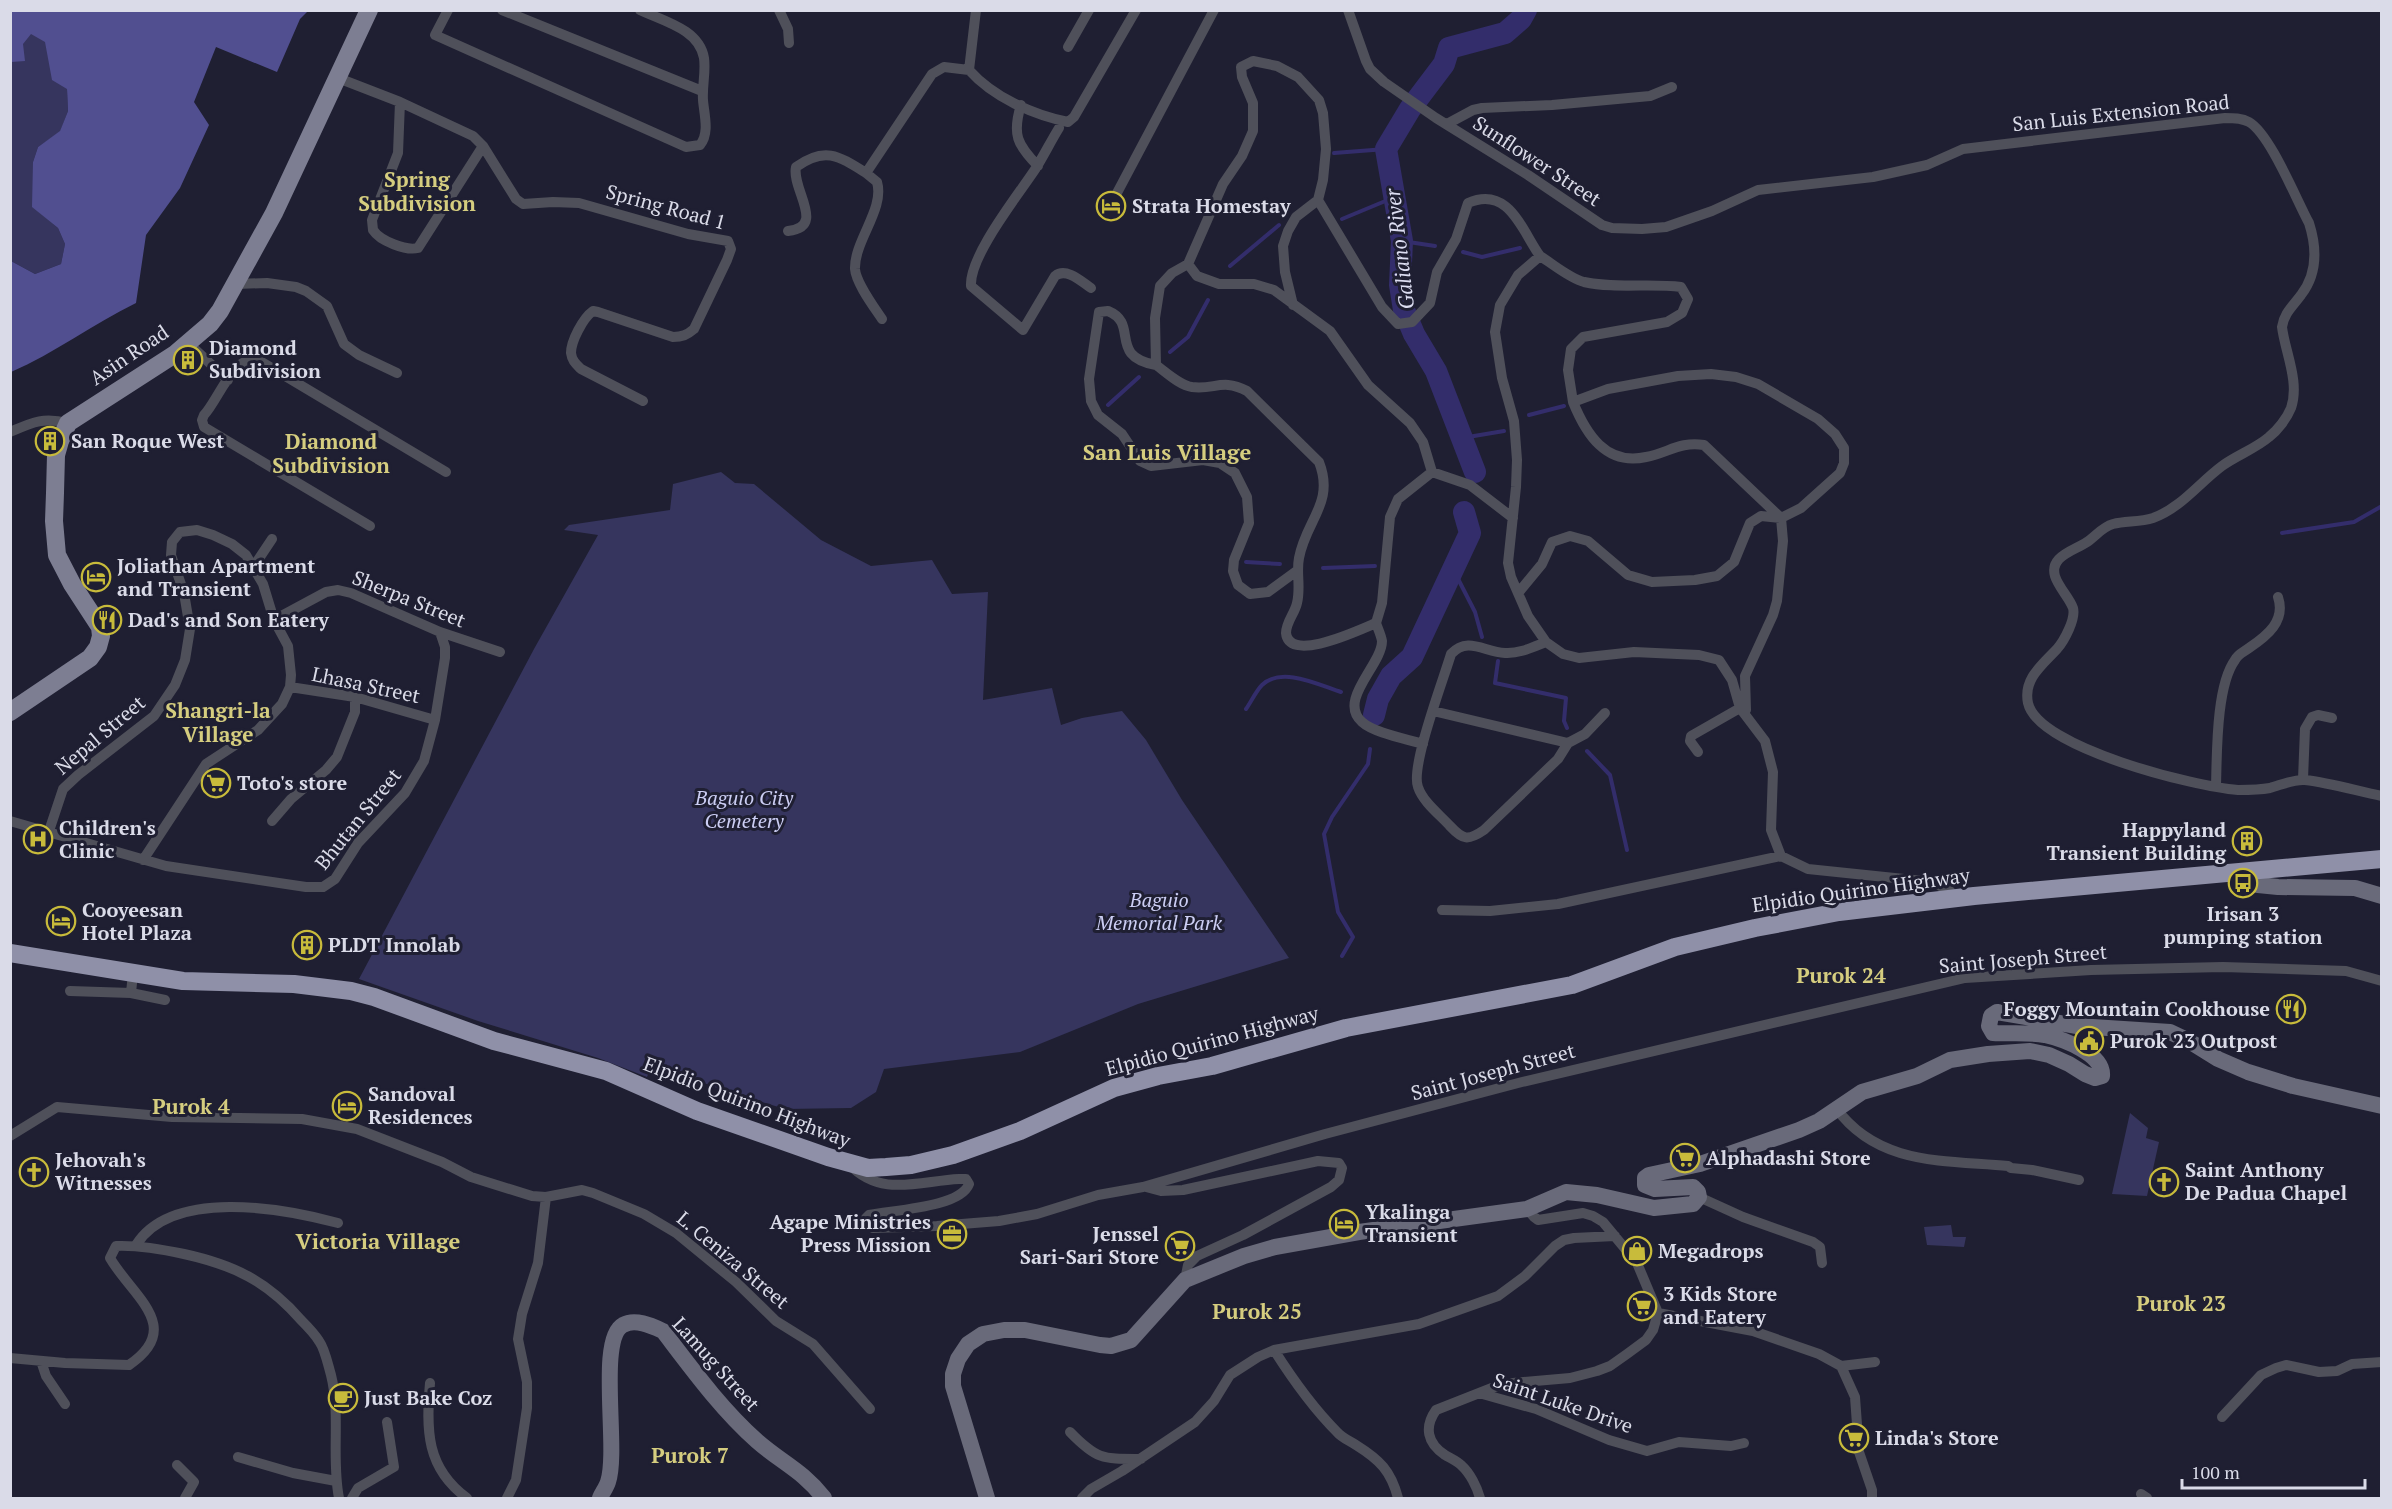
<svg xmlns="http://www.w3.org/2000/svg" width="2392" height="1509" viewBox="0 0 2392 1509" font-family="'PT Serif',serif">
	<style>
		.green { fill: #36355e }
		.forest { fill: #514f90 }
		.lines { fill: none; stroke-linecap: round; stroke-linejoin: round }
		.stream { stroke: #332d6b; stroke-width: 4 }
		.river { stroke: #332d6b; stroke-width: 22 }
		.street { stroke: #4f505a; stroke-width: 10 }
		.secondary { stroke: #696a7a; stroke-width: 16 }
		.primary { stroke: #7d7e92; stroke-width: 18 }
		.highway { stroke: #8f90a8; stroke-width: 18 }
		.labels { text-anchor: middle; stroke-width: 6; stroke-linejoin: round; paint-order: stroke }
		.street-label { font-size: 20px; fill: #dadbe8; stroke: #1f1f32 }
		.poi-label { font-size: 20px; font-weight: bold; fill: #dadbe8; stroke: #1f1f32; text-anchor: start }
		.park-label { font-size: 20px; font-style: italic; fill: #cccef4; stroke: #1f1f32 }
		.neighbourhood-label { font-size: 21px; font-weight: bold; fill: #d5cd7f; stroke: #1f1f32 }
		.water-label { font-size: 21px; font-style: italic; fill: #dcddf1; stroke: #1f1f32 }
		.quarter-label { font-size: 22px; font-weight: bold; fill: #d5cd7f; stroke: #1f1f32 }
	</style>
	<rect width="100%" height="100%" fill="#1f1f32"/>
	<path class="green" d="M10 11H122L67 89 68 111 60 132 38 147 33 162V207L58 228 65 244 61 264 35 274 11 261Z
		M721 472 735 483 754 484 821 540 871 566 932 560 952 594 988 592 983 700 1052 688 1061 725 1082 718 1122 711 1146 740 1182 800 1289 958 1138 1004 1020 1052 884 1069 876 1092 851 1108 785 1109 723 1090 652 1064 647 1077 598 1058 478 1021 359 979 534 649 598 535 564 530 569 525 670 510 673 484Z
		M2130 1113 2148 1128 2146 1138 2159 1142 2147 1196 2112 1194Z
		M1951 1225 1953 1237H1966L1964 1247 1927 1245 1924 1227Z"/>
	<path class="forest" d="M12 10 308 11 300 19 277 72 216 47 194 102 209 125 180 188 146 235 136 303C93 324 55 353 11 372V261L35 274 61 264 65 244 58 228 32 207 33 162 38 147 60 131 68 111 67 89 52 80 45 42 31 34 23 44 25 61 11 62Z"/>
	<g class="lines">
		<path class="stream" d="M1334 153 1386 149
			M1342 219 1395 197
			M1402 241 1435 246
			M1463 252 1482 257 1520 248
			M1230 266 1279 225
			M1170 352 1188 337 1208 300
			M1108 405 1139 377
			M1529 415 1564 406
			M1462 438 1504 431
			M2282 533 2354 522 2382 506
			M1246 562 1280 564
			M1323 568 1375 566
			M1453 569 1475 612 1482 637
			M1498 661 1495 683 1566 698 1564 721 1567 728
			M1246 709C1251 702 1256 691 1262 685 1282 666 1319 685 1341 692
			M1587 751 1610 775 1627 850
			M1342 956 1353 937 1338 912 1324 834 1332 817 1368 764 1370 749"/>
		<path class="river" d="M1475 472 1436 371 1414 334 1404 310 1400 285 1402 241 1386 149 1410 109 1444 64 1449 48 1505 33 1521 19 1526 10
			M1374 715 1378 699 1391 676 1412 657 1470 533 1464 512"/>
		<path class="street" d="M448 10 435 35 686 147 700 145C710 133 704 114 703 100 702 86 706 72 704 58 699 29 663 21 640 10
			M502 10 702 91
			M779 10 788 29 789 43
			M976 10 969 70C993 97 1033 115 1068 122L1074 117 1136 10
			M1348 10 1366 61 1370 69 1384 82 1436 118 1528 175 1602 225 1612 228 1642 229 1666 227 1712 211 1758 190 1873 177 1927 165 1963 149 2225 118C2233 118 2242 118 2249 122 2270 134 2296 199 2309 223 2317 248 2318 273 2301 295 2293 306 2284 313 2282 327 2285 352 2300 382 2291 408 2287 418 2278 430 2269 437 2255 449 2237 455 2222 466 2199 483 2181 508 2153 518 2140 522 2126 521 2113 524 2102 527 2096 536 2087 542 2078 548 2067 551 2059 559 2044 575 2068 593 2073 608 2076 619 2064 641 2057 649 2042 665 2023 679 2028 703 2038 748 2196 787 2238 790 2248 790 2259 790 2270 788 2281 785 2294 779 2305 780 2331 783 2357 791 2382 796
			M1068 47 1089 10
			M338 78 400 102 473 136 483 146 516 199 523 204 553 202 579 203 688 234 728 241 731 249 727 260 694 329C687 335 682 337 673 337L598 312 593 311C583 318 571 341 571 353 572 361 576 364 581 369L643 401
			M400 102 398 153 372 220 373 230C380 241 406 251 418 248L483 146
			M1021 105C1012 134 1017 145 1038 166
			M1447 124 1473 110 1482 108 1552 105 1650 96 1672 87
			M1059 128C1051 141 1044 155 1036 168 1019 194 969 256 971 286L1023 330 1055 276C1066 267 1081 281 1091 288
			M1318 200 1382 307 1398 324 1412 322 1430 303 1437 272 1456 239 1468 203C1509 185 1522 231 1540 256L1518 275 1500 305 1495 332 1502 378 1514 421 1517 460 1516 487 1508 563 1511 577 1528 616 1546 642 1563 654 1579 658 1634 652 1699 655 1719 660 1732 680 1740 708 1765 741 1773 772 1771 830 1781 856 1808 869 1933 882 1950 891 1954 899
			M1109 208 1214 10
			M788 231C827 227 791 189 796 167 825 146 839 156 866 173
			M1540 256C1553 264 1569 278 1584 282 1615 289 1650 283 1681 287L1688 299 1682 313 1667 322 1583 337 1571 349 1568 370 1573 402
			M1188 264 1197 276 1219 284H1254L1274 290 1330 331 1368 385 1410 423 1423 442 1432 472 1470 485 1513 518
			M236 284 267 283 296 287 306 291 327 306 344 344 359 355 397 373
			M1293 305 1285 272 1283 246 1288 231 1296 217 1318 200 1323 180 1326 149 1323 113 1319 100 1298 77 1277 66 1253 61 1241 67 1242 77 1253 103V131L1242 156 1223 184 1188 264 1172 273 1160 286 1155 318 1156 365C1166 372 1179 385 1192 387 1215 390 1222 378 1247 391L1319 462C1335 503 1306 520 1299 558 1296 573 1301 587 1297 603 1295 613 1286 622 1286 633 1289 664 1361 629 1376 623L1382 603 1390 517 1398 499 1432 472
			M882 319C874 307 856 283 855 269 854 241 885 209 877 182L866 173 932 74 944 67 969 70
			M188 343 228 380
			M1156 365C1107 356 1140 324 1108 311L1099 312 1089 379 1091 401 1098 415 1122 434 1140 461 1151 466 1203 460 1220 463 1235 473 1247 497 1249 523 1234 560 1233 571 1238 585 1250 594 1268 592 1298 570
			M10 432C33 422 43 417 68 423
			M370 526 204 427 202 420 204 415C218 401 235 350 260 361L446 472
			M254 566 272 539
			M1519 592 1542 564 1552 542 1570 536 1588 541 1628 575 1652 582 1695 580 1717 576 1734 562 1750 523 1761 516 1781 518 1801 508 1840 473 1844 463V448L1835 434 1818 419 1758 384 1736 377 1711 374 1678 376 1608 389 1573 402C1586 434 1606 466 1646 457 1668 453 1680 441 1704 445L1781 518 1783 541 1777 601 1773 615 1745 676 1746 710
			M274 620 326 592 338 590 351 593 440 632 500 652
			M1376 623C1378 629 1381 635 1382 641 1382 665 1337 700 1362 722 1374 733 1407 739 1423 744
			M290 687 355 697 435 720
			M1433 711 1568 743 1558 759 1484 830C1468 841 1463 840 1450 826 1439 814 1423 802 1418 787 1410 767 1444 678 1451 654 1468 636 1484 652 1505 653 1519 654 1533 647 1546 642
			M1568 743 1585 734 1605 713
			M1698 752 1690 741 1691 736 1740 708
			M2303 779 2305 729 2312 717 2318 715 2332 718
			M2216 786C2217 754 2216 686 2235 660 2238 654 2244 652 2249 648 2267 636 2286 621 2278 597
			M10 821 166 866 306 887H323L335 879 358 843 405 793 424 761 435 720 445 658V647L440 632
			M272 821 291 799 326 770 337 757 355 712V697
			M49 831 63 789 78 775 154 716 175 685 185 660 190 629 184 593 171 555 172 542 180 532 197 530 213 535 232 544 246 555 263 584 274 620 288 646 291 675 290 687 282 704 258 730 206 764 143 860
			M1442 910 1490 911 1558 904 1781 856
			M70 991 131 993 133 973
			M131 993 165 1000
			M1836 1108C1878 1166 1945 1160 2008 1166L2011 1168 2032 1170 2079 1180
			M10 1136 57 1107 172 1117 302 1119 357 1129 442 1162 471 1177 532 1196 546 1197 582 1190 593 1193 644 1214 676 1233 736 1282 776 1321 813 1344 870 1409
			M849 1164C880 1198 919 1181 959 1179H966L969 1184C960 1208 891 1210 869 1215L866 1218 868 1224 873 1228 937 1226 999 1221 1037 1214 1098 1195 1143 1187 1325 1134 1522 1082 1965 978 2091 970 2223 967 2346 971 2382 981
			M1146 1187 1161 1191 1183 1190 1318 1161 1339 1163 1342 1168 1339 1180 1331 1187 1243 1235 1197 1256 1188 1265 1185 1280
			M1699 1197 1743 1217 1813 1242 1820 1247 1822 1263
			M136 1245C172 1188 282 1208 338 1223
			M1658 1313 1753 1331 1819 1354 1841 1366 1855 1397 1859 1452 1872 1490V1498
			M1274 1350C1293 1380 1312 1407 1337 1432 1342 1438 1350 1441 1356 1445 1380 1460 1391 1471 1398 1498
			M10 1358 65 1363 129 1365C185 1327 132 1296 110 1258L116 1246C139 1245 161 1249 184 1254 234 1265 267 1281 301 1320 307 1326 314 1333 319 1341 325 1349 328 1365 331 1375 341 1415 331 1458 339 1498
			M41 1361 46 1376 65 1404
			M1841 1366 1875 1362
			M430 1383C426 1430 426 1468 467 1498
			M1479 1393 1536 1409 1609 1440 1647 1451 1679 1442 1731 1446 1744 1443
			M2222 1417 2261 1375 2276 1368 2286 1365 2319 1372 2337 1371 2352 1364 2382 1362
			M1070 1432C1097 1460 1103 1459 1141 1459
			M238 1457 293 1473 336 1481
			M177 1465 194 1482 185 1498
			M2141 1494 2147 1498
			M352 1498 358 1488 394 1467 387 1422
			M507 1498 516 1480 527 1408V1382L518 1339 522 1314 538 1263 546 1197
			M1082 1498 1091 1489 1122 1471 1195 1422 1214 1401 1230 1375 1258 1357 1274 1350 1419 1324 1498 1296 1525 1276 1555 1246 1564 1240 1574 1238 1615 1236
			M1480 1498C1477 1487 1470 1473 1461 1465 1457 1461 1450 1458 1445 1455 1427 1443 1424 1427 1436 1410L1502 1384 1570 1378 1597 1371 1610 1366 1627 1354 1646 1340 1653 1330 1658 1313 1637 1263 1603 1222 1593 1216 1583 1213 1538 1220 1534 1217 1527 1209"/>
		<path class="secondary" d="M2238 874 2258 885 2278 887 2355 888 2382 896
			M600 1498C602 1493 606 1488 608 1482 619 1450 597 1339 623 1325 635 1318 652 1326 663 1331 692 1369 721 1409 757 1441 782 1463 802 1470 824 1498
			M987 1498 953 1386V1374L958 1359 968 1344 983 1334 1004 1330H1025L1100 1345 1111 1346 1131 1340 1185 1280 1244 1256 1275 1247 1359 1232 1527 1209 1566 1192 1597 1195 1654 1208 1693 1204 1699 1197 1698 1192 1693 1187 1655 1189 1645 1185V1178L1649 1175 1700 1164 1799 1130 1819 1121 1862 1092 1917 1076 1950 1060 1988 1054 2030 1051 2049 1055 2069 1064 2085 1074 2095 1078 2102 1076C2104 1054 2063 1039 2045 1035 2028 1032 2010 1034 1993 1033L1989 1026 1991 1016 1997 1012 2077 1026 2170 1032 2189 1041 2218 1059 2248 1072 2293 1086 2382 1106"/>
		<path class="primary" d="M10 712 90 658 98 647 101 636 100 627 72 584 57 555 54 521 55 493 56 455 60 441 68 423 175 354 210 324 220 311 274 213 369 10"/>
		<path class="highway" d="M10 953 183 981 294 984 351 991 374 997 494 1041 606 1071 697 1111 828 1157 868 1168 886 1167 911 1165 953 1155 1020 1131 1114 1088 1158 1076 1212 1066 1346 1028 1572 985 1675 947 1755 928 1839 912 1974 896 2382 859"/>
	</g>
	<defs>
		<g id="hotel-ring" transform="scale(1.5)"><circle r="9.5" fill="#1f1f32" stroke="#c8bb3b" stroke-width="1.5"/><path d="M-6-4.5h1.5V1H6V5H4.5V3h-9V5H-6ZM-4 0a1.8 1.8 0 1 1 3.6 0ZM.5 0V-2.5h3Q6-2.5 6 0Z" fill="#c8bb3b"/></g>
		<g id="building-ring" transform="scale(1.5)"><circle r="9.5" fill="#1f1f32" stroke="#c8bb3b" stroke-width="1.5"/><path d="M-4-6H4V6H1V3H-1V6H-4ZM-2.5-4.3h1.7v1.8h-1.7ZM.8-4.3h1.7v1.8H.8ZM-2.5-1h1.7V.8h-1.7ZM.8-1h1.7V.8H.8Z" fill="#c8bb3b"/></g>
		<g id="restaurant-ring" transform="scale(1.5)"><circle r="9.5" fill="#1f1f32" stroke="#c8bb3b" stroke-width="1.5"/><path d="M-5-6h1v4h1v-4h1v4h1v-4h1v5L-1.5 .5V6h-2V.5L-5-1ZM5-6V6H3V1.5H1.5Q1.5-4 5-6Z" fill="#c8bb3b"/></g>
		<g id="supermarket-ring" transform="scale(1.5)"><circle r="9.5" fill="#1f1f32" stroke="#c8bb3b" stroke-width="1.5"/><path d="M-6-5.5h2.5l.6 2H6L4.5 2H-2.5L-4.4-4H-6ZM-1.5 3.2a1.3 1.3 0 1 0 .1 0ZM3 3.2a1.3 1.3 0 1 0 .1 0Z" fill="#c8bb3b"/></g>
		<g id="hospital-ring" transform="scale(1.5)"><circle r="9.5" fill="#1f1f32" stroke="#c8bb3b" stroke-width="1.5"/><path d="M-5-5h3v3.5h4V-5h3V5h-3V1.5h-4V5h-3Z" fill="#c8bb3b"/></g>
		<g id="bus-ring" transform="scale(1.5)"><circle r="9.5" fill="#1f1f32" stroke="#c8bb3b" stroke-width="1.5"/><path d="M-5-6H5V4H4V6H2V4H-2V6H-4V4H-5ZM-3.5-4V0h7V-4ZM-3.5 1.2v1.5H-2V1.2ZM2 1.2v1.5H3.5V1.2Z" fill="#c8bb3b"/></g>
		<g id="civic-ring" transform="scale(1.5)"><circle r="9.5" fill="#1f1f32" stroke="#c8bb3b" stroke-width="1.5"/><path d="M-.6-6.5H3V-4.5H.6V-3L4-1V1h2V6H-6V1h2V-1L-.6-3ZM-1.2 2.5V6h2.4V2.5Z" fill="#c8bb3b"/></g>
		<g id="church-ring" transform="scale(1.5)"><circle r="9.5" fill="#1f1f32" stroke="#c8bb3b" stroke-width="1.5"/><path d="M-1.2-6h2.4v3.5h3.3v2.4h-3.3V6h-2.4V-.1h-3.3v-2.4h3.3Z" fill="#c8bb3b"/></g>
		<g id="office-ring" transform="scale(1.5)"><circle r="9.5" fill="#1f1f32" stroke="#c8bb3b" stroke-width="1.5"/><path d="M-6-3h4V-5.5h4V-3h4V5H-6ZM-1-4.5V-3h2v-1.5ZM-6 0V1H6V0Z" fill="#c8bb3b"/></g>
		<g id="shop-ring" transform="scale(1.5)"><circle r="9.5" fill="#1f1f32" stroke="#c8bb3b" stroke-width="1.5"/><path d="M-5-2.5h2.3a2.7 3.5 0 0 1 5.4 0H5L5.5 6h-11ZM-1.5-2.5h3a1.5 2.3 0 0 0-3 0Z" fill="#c8bb3b"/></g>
		<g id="cafe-ring" transform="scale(1.5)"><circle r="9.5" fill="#1f1f32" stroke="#c8bb3b" stroke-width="1.5"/><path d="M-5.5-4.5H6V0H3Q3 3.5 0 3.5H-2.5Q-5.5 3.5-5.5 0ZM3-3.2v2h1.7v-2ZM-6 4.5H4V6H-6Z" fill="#c8bb3b"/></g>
	</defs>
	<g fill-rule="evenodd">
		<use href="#hotel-ring" x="1111" y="206"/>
		<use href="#building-ring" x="188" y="360"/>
		<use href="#building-ring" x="50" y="441"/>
		<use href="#hotel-ring" x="96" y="577"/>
		<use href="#restaurant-ring" x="107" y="620"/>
		<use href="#supermarket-ring" x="216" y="783"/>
		<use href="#hospital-ring" x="38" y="839"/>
		<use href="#building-ring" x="2247" y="841"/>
		<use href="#bus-ring" x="2243" y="883"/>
		<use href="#hotel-ring" x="61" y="921"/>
		<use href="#building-ring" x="307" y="945"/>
		<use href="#restaurant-ring" x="2291" y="1009"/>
		<use href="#civic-ring" x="2089" y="1041"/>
		<use href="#hotel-ring" x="347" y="1106"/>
		<use href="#supermarket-ring" x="1685" y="1158"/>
		<use href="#church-ring" x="34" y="1172"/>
		<use href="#church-ring" x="2164" y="1182"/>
		<use href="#hotel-ring" x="1344" y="1224"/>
		<use href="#office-ring" x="952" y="1234"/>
		<use href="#supermarket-ring" x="1180" y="1246"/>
		<use href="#shop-ring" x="1637" y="1251"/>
		<use href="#supermarket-ring" x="1642" y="1306"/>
		<use href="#cafe-ring" x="343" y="1398"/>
		<use href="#supermarket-ring" x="1854" y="1438"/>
	</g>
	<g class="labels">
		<g class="street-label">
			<text transform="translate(2121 113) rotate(-6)" y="7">San Luis Extension Road</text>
			<text transform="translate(1537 161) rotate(33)" y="7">Sunflower Street</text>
			<text transform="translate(666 207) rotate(15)" y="7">Spring Road 1</text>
			<text transform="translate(129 355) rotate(-34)" y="7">Asin Road</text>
			<text transform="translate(409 599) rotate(22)" y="7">Sherpa Street</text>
			<text transform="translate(366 685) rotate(12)" y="7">Lhasa Street</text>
			<text transform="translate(100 735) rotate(-40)" y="7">Nepal Street</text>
			<text transform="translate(358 819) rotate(-51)" y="7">Bhutan Street</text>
			<text transform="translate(1861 890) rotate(-8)" y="7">Elpidio Quirino Highway</text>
			<text transform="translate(2023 959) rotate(-5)" y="7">Saint Joseph Street</text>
			<text transform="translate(1212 1041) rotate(-15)" y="7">Elpidio Quirino Highway</text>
			<text transform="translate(1493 1072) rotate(-15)" y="7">Saint Joseph Street</text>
			<text transform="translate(747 1102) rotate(21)" y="7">Elpidio Quirino Highway</text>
			<text transform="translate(733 1260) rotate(40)" y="7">L. Ceniza Street</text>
			<text transform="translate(716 1364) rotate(48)" y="7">Lamug Street</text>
			<text transform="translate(1563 1403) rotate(19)" y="7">Saint Luke Drive</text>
		</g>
		<g class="poi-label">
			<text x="1132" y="213">Strata Homestay</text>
			<text x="209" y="355">Diamond<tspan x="209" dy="23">Subdivision</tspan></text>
			<text x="71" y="448">San Roque West</text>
			<text x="117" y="573">Joliathan Apartment<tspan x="117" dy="23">and Transient</tspan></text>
			<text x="128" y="627">Dad's and Son Eatery</text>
			<text x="237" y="790">Toto's store</text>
			<text x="59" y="835">Children's<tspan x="59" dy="23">Clinic</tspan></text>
			<text x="2226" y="837" text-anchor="end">Happyland<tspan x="2226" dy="23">Transient Building</tspan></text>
			<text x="82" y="917">Cooyeesan<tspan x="82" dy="23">Hotel Plaza</tspan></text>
			<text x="2243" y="921" text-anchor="middle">Irisan 3<tspan x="2243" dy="23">pumping station</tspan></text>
			<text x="328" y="952">PLDT Innolab</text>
			<text x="2270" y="1016" text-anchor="end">Foggy Mountain Cookhouse</text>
			<text x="2110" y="1048">Purok 23 Outpost</text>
			<text x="368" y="1101">Sandoval<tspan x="368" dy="23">Residences</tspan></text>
			<text x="1706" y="1165">Alphadashi Store</text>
			<text x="55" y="1167">Jehovah's<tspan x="55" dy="23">Witnesses</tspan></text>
			<text x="2185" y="1177">Saint Anthony<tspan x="2185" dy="23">De Padua Chapel</tspan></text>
			<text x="1365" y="1219">Ykalinga<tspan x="1365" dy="23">Transient</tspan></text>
			<text x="931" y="1229" text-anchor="end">Agape Ministries<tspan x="931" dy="23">Press Mission</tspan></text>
			<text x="1159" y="1241" text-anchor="end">Jenssel<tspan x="1159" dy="23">Sari-Sari Store</tspan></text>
			<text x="1658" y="1258">Megadrops</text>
			<text x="1663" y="1301">3 Kids Store<tspan x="1663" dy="23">and Eatery</tspan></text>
			<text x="364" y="1405">Just Bake Coz</text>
			<text x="1875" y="1445">Linda's Store</text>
		</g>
		<g class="park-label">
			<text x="744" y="805">Baguio City<tspan x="744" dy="23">Cemetery</tspan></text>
			<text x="1159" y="907">Baguio<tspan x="1159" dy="23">Memorial Park</tspan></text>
		</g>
		<g class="neighbourhood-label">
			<text x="417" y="187">Spring<tspan x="417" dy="24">Subdivision</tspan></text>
			<text x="331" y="449">Diamond<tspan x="331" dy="24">Subdivision</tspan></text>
			<text x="218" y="718">Shangri-la<tspan x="218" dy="24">Village</tspan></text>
			<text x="1841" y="983">Purok 24</text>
			<text x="191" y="1114">Purok 4</text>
			<text x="2181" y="1311">Purok 23</text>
			<text x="1257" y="1319">Purok 25</text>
			<text x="690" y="1463">Purok 7</text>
		</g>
		<g class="water-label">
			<text transform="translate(1400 249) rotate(-97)" y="7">Galiano River</text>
		</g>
		<g class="quarter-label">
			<text x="1167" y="460">San Luis Village</text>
			<text x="378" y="1249">Victoria Village</text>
		</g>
	</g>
	<rect width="2392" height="1509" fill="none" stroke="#dadbe8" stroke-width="24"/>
	<path d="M2182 1479v9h183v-9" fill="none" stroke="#dadbe8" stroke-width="3"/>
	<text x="2191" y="1479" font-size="18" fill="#dadbe8" stroke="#1f1f32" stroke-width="4.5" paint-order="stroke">100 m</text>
</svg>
